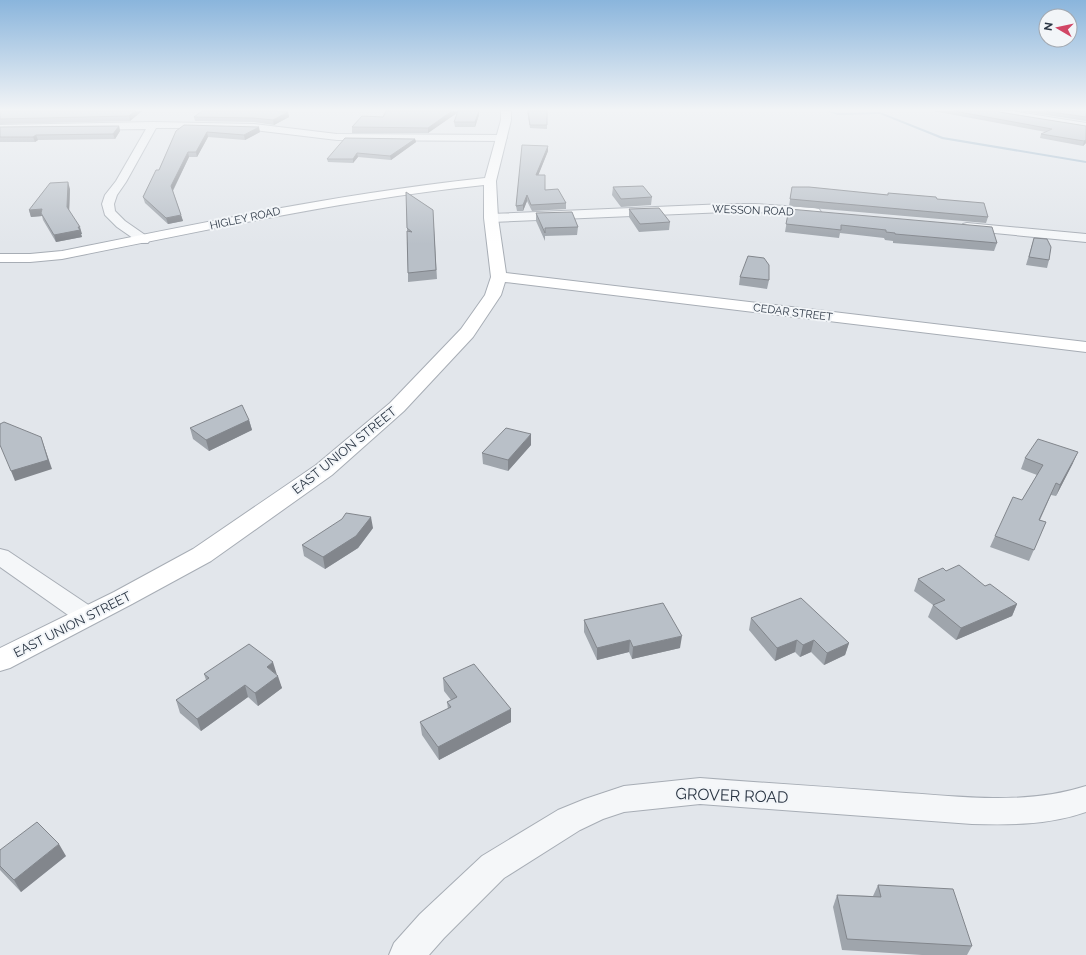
<svg xmlns="http://www.w3.org/2000/svg" width="1086" height="955" viewBox="0 0 1086 955" font-family="Raleway,sans-serif">
	<style>
		.lines { fill: none; stroke-linecap: round; stroke-linejoin: round }
		.stream { fill: #9db7cb; fill-rule: evenodd }
		.street-casing { stroke: #a7adb5; stroke-width: 2 }
		.secondary-casing { stroke: #a7adb5; stroke-width: 2 }
		.street { fill: #f5f7f9; fill-rule: evenodd }
		.secondary { fill: #fff; fill-rule: evenodd }
		.wall { fill: #9fa5ac }
		.shaded-wall { fill: #82868c }
		.building { fill: #b9c0c8; stroke: #82868c }
		.labels { text-anchor: middle; stroke-width: 4; stroke-linejoin: round; paint-order: stroke }
		.far-street-label { font-size: 11px; fill: #2a3543; stroke: #f2f5f8 }
		.street-label { font-size: 13px; fill: #2a3543; stroke: #f2f5f8 }
		.near-street-label { font-size: 16px; fill: #2a3543; stroke: #f2f5f8 }
	</style>
	<rect width="100%" height="100%" fill="#e2e6eb"/>
	<g class="lines">
		<path class="stream" d="M826 111 838 113 880 112 943 137 1086 161V163L942 139 880 114 838 115Z"/>
		<g class="street-casing">
			<path id="street" d="M994 111H1012L1086 123V129L998 114Z
				M153 122 254 124 337 134 502 135 507 138 502 141 337 140 254 130 197 128H156L126 182 117 195 114 204 115 211 125 221 148 237 150 240 148 243H140L117 227 105 215 102 204 105 195 116 181 146 129 0 131V125Z
				M726 204H755L815 208 819 209 821 212 819 215 815 216 755 212H726L491 222 487 221 485 218 487 215 491 214Z
				M967 223 1086 234V242L963 230 961 227 963 224Z
				M0 549 8 551 96 610 99 616 96 622 87 625 78 622 0 567Z
				M700 778C764 783 829 787 893 792 957 796 1024 806 1086 786V812C1049 825 1011 825 972 824L700 804 624 812 603 819 580 830 504 878 444 938 429 955H389L394 943 420 914 482 856 558 810 585 799 624 786Z"/>
		</g>
		<g class="secondary-casing">
			<path id="secondary" d="M501 111H511V120L496 181 498 218 506 273 1086 342V352L505 282 501 295 473 337 404 411 332 475 211 561 132 604 10 668 0 671V648L114 592 193 549 316 465 390 403 461 329 485 295 491 277 484 218V185C342 200 202 231 62 259L30 262H0V254H30L62 251C202 223 342 193 485 178L501 120Z"/>
		</g>
		<use href="#street" class="street"/>
		<use href="#secondary" class="secondary"/>
	</g>
	<path class="wall" d="M0 111H142L130 121 0 124Z
		M386 111H479V115L475 127H455L454 122 458 112 428 133H352V127L362 116 383 117Z
		M527 111H547V129L530 128Z
		M933 111H998L999 112 1086 126V143L1083 146 1040 138 1041 134 1046 132Z
		M1020 111H1086V121Z
		M288 112 289 117 274 125 254 122 195 121 194 117Z
		M119 126 120 131 115 139 38 140 35 142H0V127Z
		M176 131 260 132 245 140 208 137 197 157H189L173 191 183 221 168 224 145 203 143 197 159 170Z
		M415 139 416 142 391 160 358 157 353 163 328 162 327 159Z
		M548 146V151L538 175 545 190 566 203V209L532 211 527 201 523 211H517L516 206Z
		M613 187 652 197 651 205 621 207 612 195Z
		M792 187 937 199 988 217 986 223 789 206Z
		M70 189 69 211 82 234H81L82 237 56 242 43 220 42 216 31 217 29 210Z
		M629 209 670 222 669 230 639 232 629 217Z
		M789 209 997 243 994 251 893 243V241L885 240 884 238 840 233 839 238 785 232Z
		M433 210 437 279 408 282V273L407 228Z
		M536 213 578 227 577 235 545 236V241L536 221Z
		M1034 238 1049 260 1047 268 1026 265Z
		M740 277 769 280 767 289 739 285Z
		M249 420 252 430 209 451 193 439 190 428Z
		M531 445 508 471 483 464 482 453Z
		M1025 458 1073 463 1056 496 1051 495 1040 520 1046 522 1029 561 990 547 995 536 1022 500 1037 475 1021 469Z
		M373 528 358 548 325 569 304 556 302 545Z
		M946 571 985 586 1017 604 1012 616 956 640 928 617 933 605 914 591 918 579Z
		M751 618 849 643 845 655 824 665 811 652 800 657 795 652 775 661 749 630Z
		M584 620 680 648 632 659 629 652 597 660 584 632Z
		M204 674 276 675 282 688 258 706 248 697 201 731 180 713 176 700 206 680Z
		M443 678 511 722 439 760 422 735 420 722 448 709 447 702 451 700 444 691Z
		M0 850 66 856 21 892 0 870Z
		M878 885 972 946 967 955H922L842 950 833 907 837 895 873 896Z"/>
	<path class="shaded-wall" d="M135 111H142L130 121 129 116Z
		M452 111H460L428 133V128Z
		M479 111V115L475 127V122Z
		M288 112 289 117 274 125 273 120Z
		M119 126 120 131 115 139 113 134Z
		M259 127 260 132 245 140 244 135Z
		M207 132 208 137 197 157 196 152Z
		M36 135 38 140 35 142 33 137Z
		M415 139 416 142 391 160 390 156Z
		M1086 140V143L1083 146 1084 141Z
		M548 146V151L536 181V175Z
		M188 152 189 157 172 192 171 186Z
		M357 153 358 157 353 163V159Z
		M68 182 70 189 69 214 67 207Z
		M527 195V201L523 211V205Z
		M42 209 41 213 42 216 31 217 29 210Z
		M181 215 183 221 168 224 166 218Z
		M80 227 82 234H81L82 237 56 242 54 235Z
		M249 420 252 430 209 451 206 440Z
		M531 434V445L508 471V460Z
		M41 437 52 469 15 481 11 471Z
		M1078 452 1073 463 1056 496 1060 485Z
		M371 517 373 528 358 548 325 569 323 557Z
		M1017 604 1012 616 956 640 961 628Z
		M682 636 680 648 632 659 633 647Z
		M630 640 629 652 597 660V648Z
		M797 640 795 652 775 661 777 648Z
		M814 640 811 652 800 657 803 645Z
		M849 643 845 655 824 665 827 653Z
		M273 662 277 675 267 667Z
		M278 676 282 688 258 706 255 693Z
		M245 685 248 697 201 731 197 719Z
		M511 709V722L439 760 438 747Z
		M59 844 66 856 21 892 14 880Z"/>
	<path class="building" d="M0 111H135L129 116 0 119Z
		M202 111H270L288 112 273 120 253 118 194 117Z
		M386 111H452L428 128 352 127 362 116 383 117Z
		M458 111H479L475 122H454Z
		M528 111H547V125H530Z
		M954 111H998L999 112 1086 126V140L1084 141 1041 134 1052 129Z
		M1044 111H1086V117Z
		M184 125 259 127 244 135 207 132 196 152H188L171 186 181 215 166 218 143 197 156 170H159L176 131Z
		M119 126 113 134 36 135 33 137H0V127Z
		M345 138 415 139 390 156 357 153 353 159H327Z
		M522 145 548 146 536 175H545V190L558 189 566 203 531 205 527 195 523 205 516 206Z
		M68 182 67 207 80 227H78L80 230 54 235 41 213 42 209 29 210 50 183Z
		M643 186 652 197 621 199 613 187Z
		M792 187H809L888 195V193L936 197 937 199 984 203 988 217 790 199Z
		M406 192 433 210 436 270 408 273 407 231 412 232 407 228Z
		M659 208 670 222 640 224 629 209Z
		M789 209 992 227 997 243 895 234V233L886 232V230L841 225V230L786 224Z
		M572 212 578 227 545 228V233L536 213Z
		M1034 238 1047 239 1051 247 1049 260 1029 257Z
		M748 256 764 258 769 265V280L740 277Z
		M242 405 249 420 206 440 190 428Z
		M4 422 41 437 48 460 11 471 0 445V424Z
		M506 428 531 434 508 460 482 453Z
		M1038 439 1078 452 1060 485 1056 483 1039 520 1046 522 1034 550 995 536 1013 497 1022 500 1043 465 1025 458Z
		M346 513 371 517 356 536 323 557 302 545 342 519Z
		M959 565 985 586 990 584 1017 604 961 628 933 605 945 600 918 579 943 568 946 571Z
		M801 598 849 643 827 653 814 640 803 645 797 640 777 648 751 618Z
		M663 603 682 636 633 647 630 640 597 648 584 620Z
		M249 644 273 662 267 667 278 676 255 693 245 685 197 719 176 700 209 678 204 674Z
		M474 664 511 709 438 747 420 722 451 707 447 702 457 697 443 678Z
		M37 822 59 844 14 880 0 866V850Z
		M878 885 953 889 972 946 847 939 837 895 881 897Z"/>
	<linearGradient id="sky" x2="0" y2="1"><stop stop-color="#8ab5dc"/><stop offset="0.45" stop-color="#f2f4f6"/><stop offset="1" stop-color="#f2f4f6" stop-opacity="0"/></linearGradient>
	<rect width="1086" height="244" fill="url(#sky)"/>
	<g class="labels">
		<g class="far-street-label">
			<text transform="translate(753 210) rotate(2)" y="4">WESSON ROAD</text>
			<text transform="translate(245 218) rotate(-12)" y="4">HIGLEY ROAD</text>
			<text transform="translate(793 312) rotate(7)" y="4">CEDAR STREET</text>
		</g>
		<g class="street-label">
			<text transform="translate(344 450) rotate(-39)" y="5">EAST UNION STREET</text>
			<text transform="translate(72 624) rotate(-27)" y="5">EAST UNION STREET</text>
		</g>
		<g class="near-street-label">
			<text transform="translate(732 795) rotate(2)" y="6">GROVER ROAD</text>
		</g>
	</g>
	<g transform="translate(1058 28) rotate(279)"><circle r="19" fill="#f2f5f8" stroke="#a2a8b0"/>
	<path d="M0-3L7 15L0 10L-7 15Z" fill="#d14665"/>
	<text y="-6" font-size="11" font-weight="bold" text-anchor="middle" fill="#2a3543">N</text>
	</g>
</svg>
